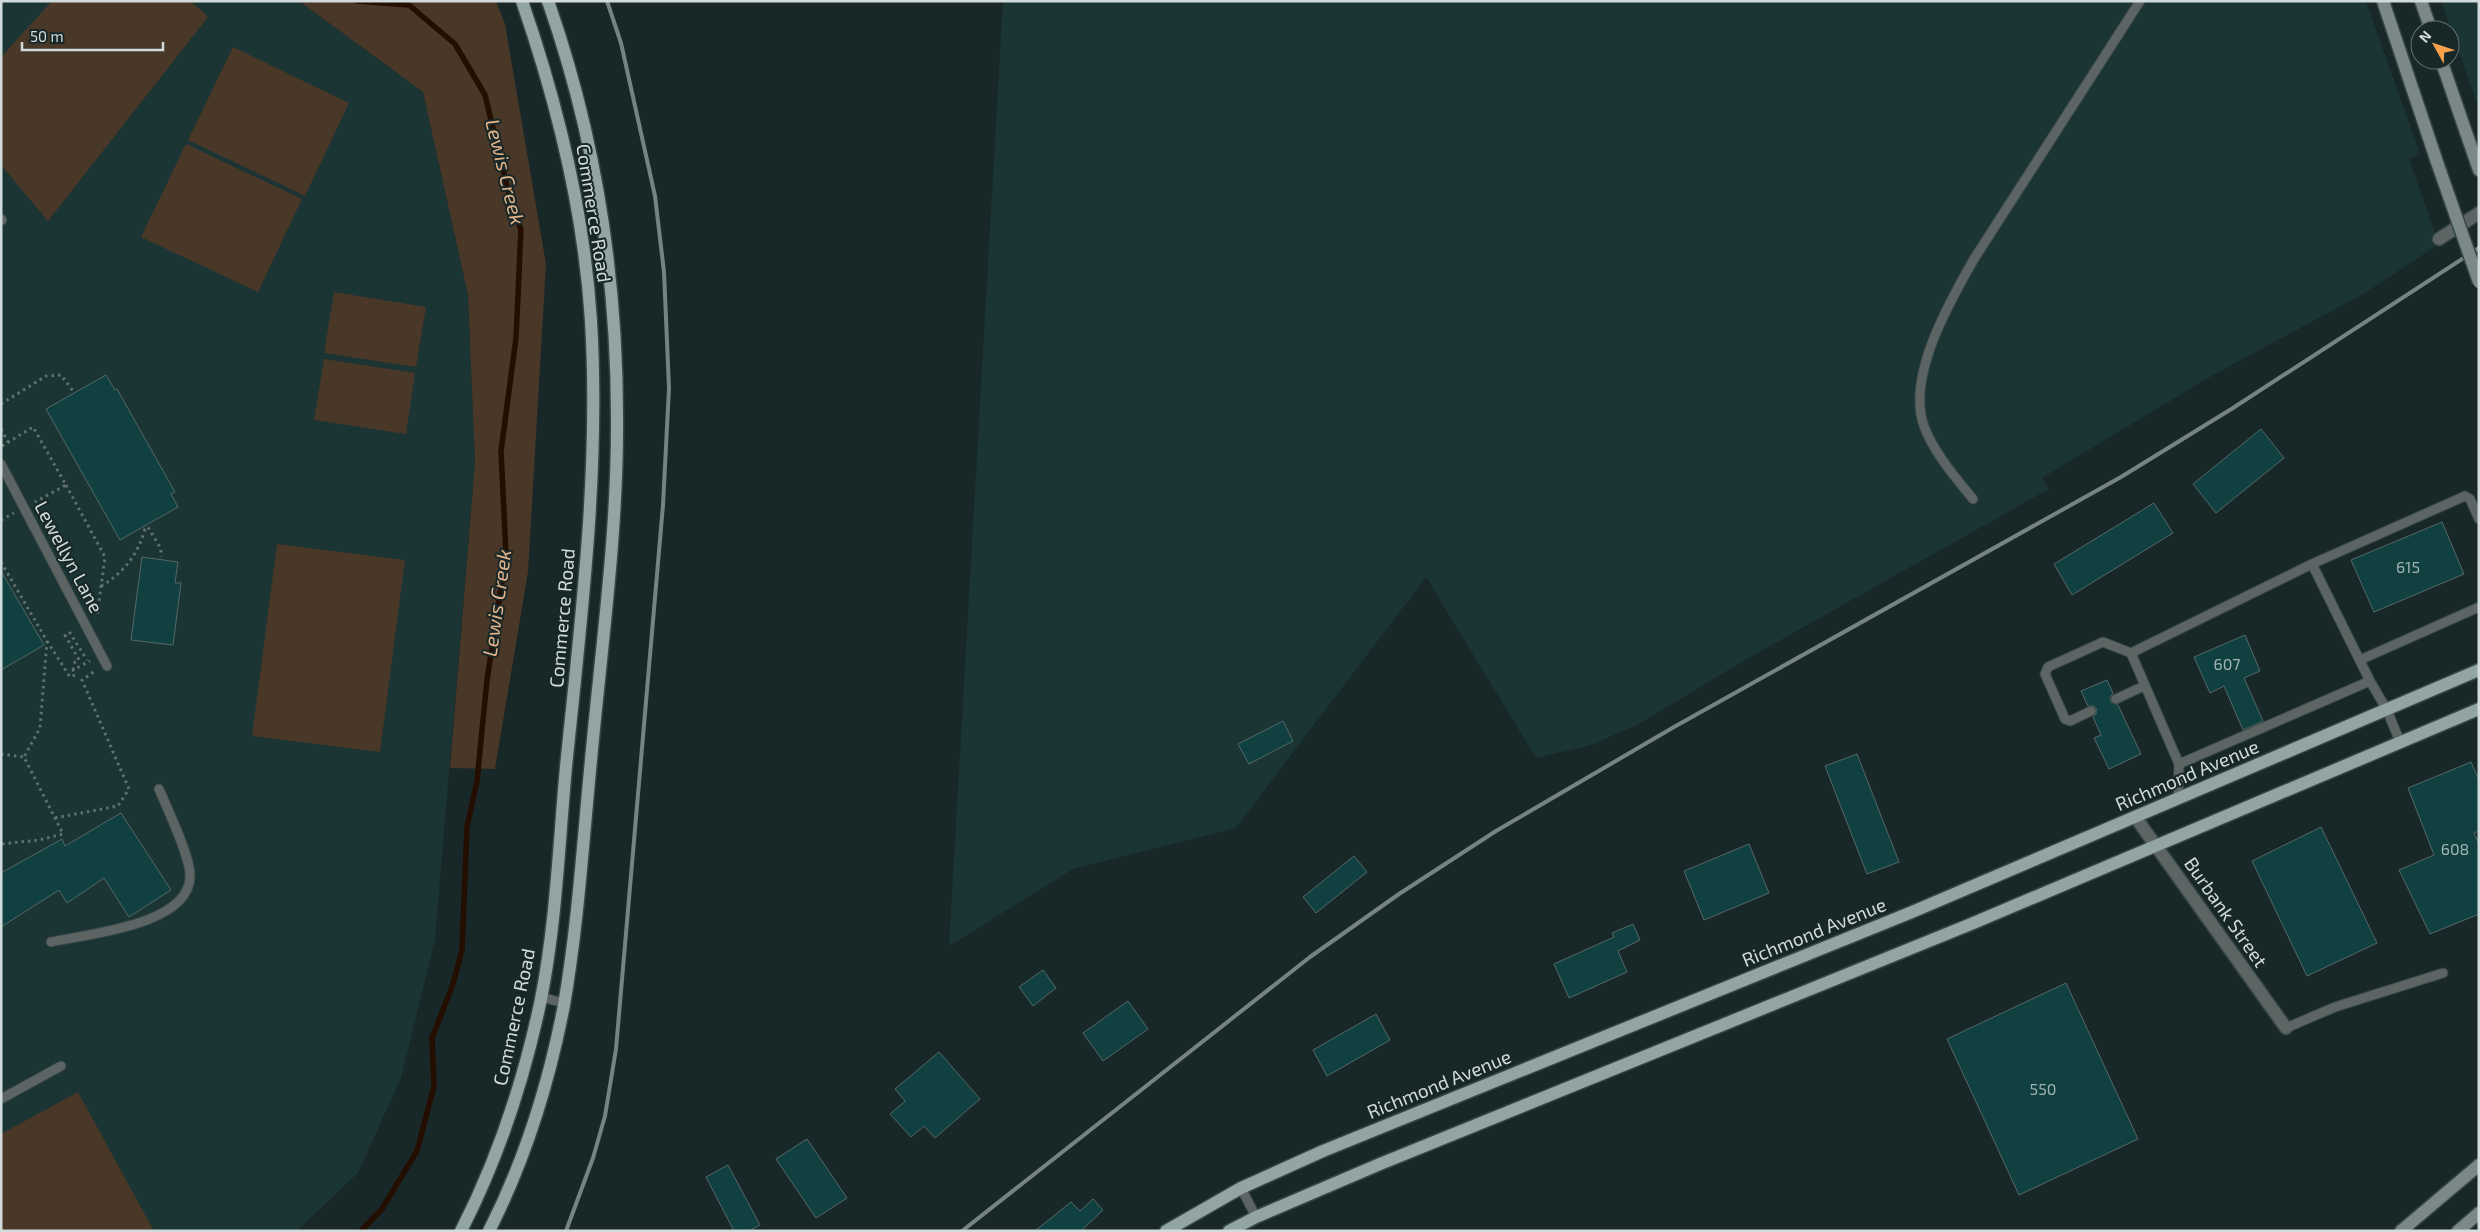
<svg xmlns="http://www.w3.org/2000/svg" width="2480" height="1232" viewBox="0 0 2480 1232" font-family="'Exo 2',sans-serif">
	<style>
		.built { fill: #1b3434 }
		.green { fill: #493727 }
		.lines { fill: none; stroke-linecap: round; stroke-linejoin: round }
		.stream { stroke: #230e00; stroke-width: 5.5 }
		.building { fill: #114041; stroke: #556868 }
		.lane-casing { stroke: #364545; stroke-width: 11 }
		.street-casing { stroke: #364545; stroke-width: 15 }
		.secondary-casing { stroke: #364545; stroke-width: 15 }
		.primary-casing { stroke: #364545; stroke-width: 15 }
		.path { stroke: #627070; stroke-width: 3; stroke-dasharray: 2.5 4; stroke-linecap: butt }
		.lane { stroke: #5c6464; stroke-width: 9 }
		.street { stroke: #5c6464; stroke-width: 12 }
		.secondary { stroke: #7b8888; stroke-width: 12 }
		.primary { stroke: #93a4a4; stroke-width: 12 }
		.rail { stroke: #768383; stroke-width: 4 }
		.secondary-bridge-casing { stroke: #364545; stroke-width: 15; stroke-linecap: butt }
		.secondary-bridge { stroke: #7b8888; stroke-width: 12 }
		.labels { text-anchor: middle; stroke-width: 4; stroke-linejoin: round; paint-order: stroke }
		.number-label { font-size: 16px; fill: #a1b4b4 }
		.street-label { font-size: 19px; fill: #d1dbdb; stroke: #182828 }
		.water-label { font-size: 20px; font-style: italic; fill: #e4b389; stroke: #182828 }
	</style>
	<rect width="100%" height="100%" fill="#182828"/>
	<path class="built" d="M1 1H299L423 92 468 295 475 462 435 940 401 1078 358 1173 297 1231H1Z
		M1003 1H2366L2420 154 2409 159 2439 244 2365 293 2215 374 2042 478 2049 489 1740 663 1637 725 1591 745 1536 758 1426 577 1236 828 1073 869 949 946Z
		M2441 1H2479V109Z"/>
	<path class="green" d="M52 1H191L208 17 48 221 1 165V57Z
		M299 1H496L505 24 546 264 528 572 495 769 450 768 475 462 468 295 423 92Z
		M233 47 349 103 305 196 188 140Z
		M186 144 302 199 258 292 141 237Z
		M334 292 426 307 416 367 324 353Z
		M324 359 415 373 406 434 314 420Z
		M277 544 405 560 380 752 252 736Z
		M78 1092 154 1231H1V1134Z"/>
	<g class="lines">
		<path class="stream" d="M357 1 409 5 455 44 485 95 507 186 521 230 516 338 501 451 506 555 487 680 477 781 467 827 462 950 453 984 432 1038 434 1086 417 1151 382 1209 361 1231"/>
	</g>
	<path class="building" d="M106 375 115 390 117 389 175 492 171 494 178 507 120 540 46 409Z
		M2261 429 2284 458 2216 513 2193 484Z
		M2154 503 2173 533 2072 595 2054 564Z
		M2442 522 2464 574 2374 612 2351 560Z
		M142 557 178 562 175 583H181L173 645 131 640Z
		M1 571 44 645 1 670Z
		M2245 635 2260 671 2244 678 2263 721 2243 730 2224 686 2210 693 2194 657Z
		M2107 680 2113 693 2110 698 2111 702 2118 705 2141 754 2109 769 2094 738 2101 735 2093 717 2096 714 2097 709 2094 706H2088L2081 691Z
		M1283 721 1293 741 1249 764 1238 744Z
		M1857 754 1899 862 1867 874 1825 766Z
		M2471 762 2479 780V831L2474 833 2479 844V914L2430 934 2399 870 2434 855 2408 788Z
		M121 813 171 890 129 917 104 878 67 903 59 890 1 927V873L62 839 65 846Z
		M2321 827 2377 943 2307 976 2252 861Z
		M1749 844 1769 893 1704 920 1684 871Z
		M1354 856 1367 872 1316 913 1303 897Z
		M1633 924 1640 940 1618 951 1627 972 1569 998 1554 964 1614 937 1612 933Z
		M1043 970 1056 988 1033 1006 1019 987Z
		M2066 983 2138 1139 2019 1195 1947 1039Z
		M1128 1001 1148 1029 1103 1061 1083 1033Z
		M1376 1014 1390 1040 1327 1076 1313 1050Z
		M939 1052 980 1099 935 1138 924 1126 911 1137 890 1114 905 1101 895 1089Z
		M807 1139 847 1198 816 1218 776 1159Z
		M728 1165 760 1225 749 1231H734L706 1177Z
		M1093 1199 1103 1210 1081 1231H1035L1071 1202 1080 1211Z"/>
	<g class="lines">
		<g class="lane-casing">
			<path id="lane" d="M1 219 2 220
				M1 464 107 666
				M1973 499C1955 477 1934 453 1924 426 1906 377 1950 301 1974 259L2140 1
				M2312 564 2131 653 2179 764 2370 681
				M2360 660 2479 607
				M2116 699 2144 686
				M2091 711 2070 721 2065 719 2045 674 2048 667 2103 642 2131 653
				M2400 742 2387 710 2370 681 2312 564 2465 496 2470 499 2479 519
				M2178 799 2179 764
				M51 942C88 934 190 925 190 876 191 858 167 808 159 789
				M541 997 564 1003
				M2286 1028 2335 1007 2443 973
				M1 1099 61 1066
				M1241 1188 1256 1217"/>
		</g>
		<g class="street-casing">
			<path id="street" d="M2439 239 2479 213
				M2136 818 2286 1028"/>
		</g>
		<g class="secondary-casing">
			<path id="secondary" d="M2383 1 2438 165
				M2421 1 2431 30
				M2441 60 2479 170
				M2401 1231 2479 1165
				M2458 1231 2479 1213"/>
		</g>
		<g class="primary-casing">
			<path id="primary" d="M461 1231C499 1157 524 1080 541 999 556 924 559 843 566 767 581 619 600 470 591 321 584 211 558 105 522 1
				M489 1231C525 1160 549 1083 564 1005 578 924 583 842 591 760 601 651 617 537 617 428 618 283 596 138 548 1
				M1166 1231 1241 1188 1323 1151 1912 912 2479 670
				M1229 1231 1256 1217 1380 1164 1971 924 2479 709"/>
		</g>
		<path class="path" d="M1 404 46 376 61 375 73 391
			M1 429 8 442
			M2 446 33 427 66 485 35 502
			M66 485 105 557 97 617
			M1 520 14 513
			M1 562 47 641 40 728 24 757 63 834 39 840 1 844
			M101 586C124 573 138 554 145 529L148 527 161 549V557
			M47 641 70 677 75 675 73 670 90 661
			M73 670 75 662 79 660 65 635 70 633 87 660
			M1 754 24 757
			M55 818 118 806 129 789 82 680 95 671"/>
		<use href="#lane" class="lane"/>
		<use href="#street" class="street"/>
		<use href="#secondary" class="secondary"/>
		<use href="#primary" class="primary"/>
		<path class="rail" d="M566 1231 593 1158 605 1116 616 1049 663 505 669 388 664 272 655 196 621 43 607 1
			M962 1231 1310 957 1399 894 1496 831 1674 727 2121 477 2233 408 2479 248"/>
		<g class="secondary-bridge-casing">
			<path id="secondary-bridge" d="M2438 165 2479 282"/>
		</g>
		<use href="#secondary-bridge" class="secondary-bridge"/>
	</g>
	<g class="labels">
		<g class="number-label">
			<text x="2408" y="573">615</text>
			<text x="2227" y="670">607</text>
			<text x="2455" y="855">608</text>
			<text x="2043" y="1095">550</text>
		</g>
		<g class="street-label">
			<text transform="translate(594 213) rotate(81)" y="7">Commerce Road</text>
			<text transform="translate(69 557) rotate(62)" y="7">Lewellyn Lane</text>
			<text transform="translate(562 618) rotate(-85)" y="7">Commerce Road</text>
			<text transform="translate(2187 775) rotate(-23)" y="7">Richmond Avenue</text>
			<text transform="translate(2226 912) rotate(55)" y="7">Burbank Street</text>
			<text transform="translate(1814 932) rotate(-22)" y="7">Richmond Avenue</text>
			<text transform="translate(514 1017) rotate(-78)" y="7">Commerce Road</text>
			<text transform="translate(1439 1084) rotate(-22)" y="7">Richmond Avenue</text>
		</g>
		<g class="water-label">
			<text transform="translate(505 172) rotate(76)" y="7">Lewis Creek</text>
			<text transform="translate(497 603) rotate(-82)" y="7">Lewis Creek</text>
		</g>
	</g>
	<rect width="2480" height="1232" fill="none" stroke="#d1dbdb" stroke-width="5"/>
	<g transform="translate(2435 45) rotate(310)"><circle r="24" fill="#182828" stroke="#627070"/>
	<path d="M0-4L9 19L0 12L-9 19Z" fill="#f8a04b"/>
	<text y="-8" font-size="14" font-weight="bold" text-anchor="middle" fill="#d1dbdb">N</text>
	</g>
	<path d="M22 42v8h141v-8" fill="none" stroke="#d1dbdb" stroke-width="2.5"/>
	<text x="30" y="42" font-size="15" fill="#d1dbdb" stroke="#182828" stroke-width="4" paint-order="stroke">50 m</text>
</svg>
